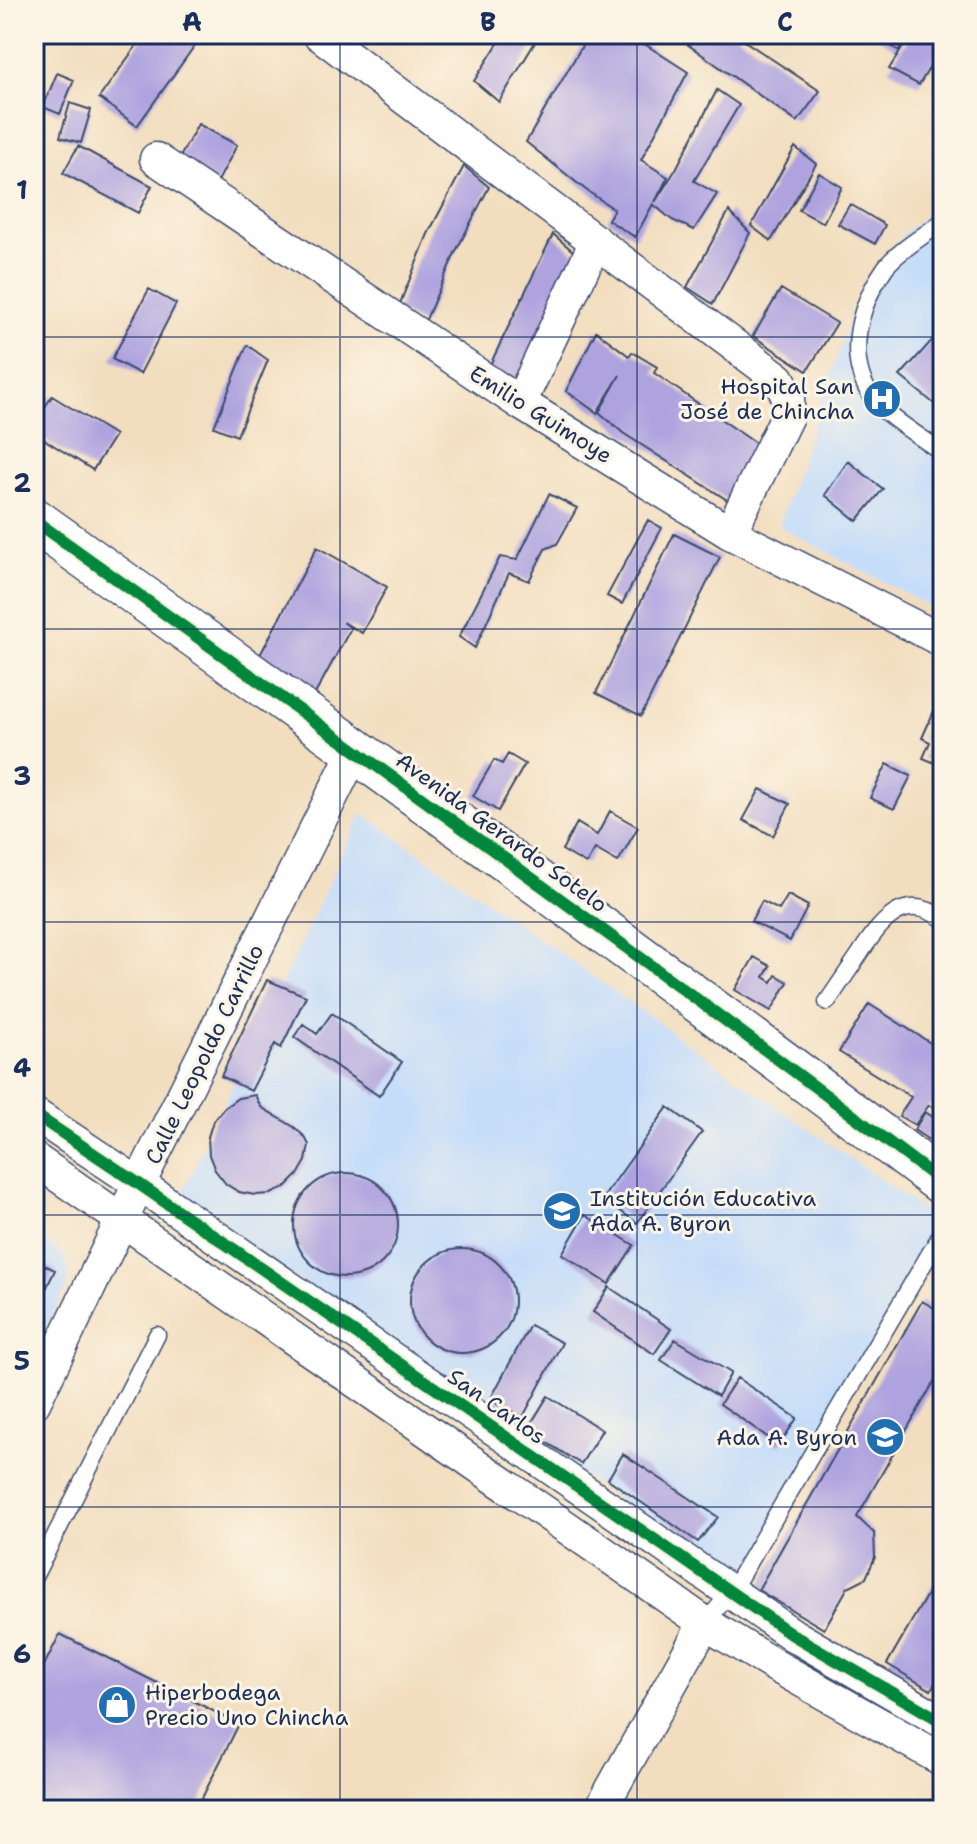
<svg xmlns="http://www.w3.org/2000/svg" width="977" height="1844" viewBox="0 0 977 1844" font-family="'Shantell Sans',sans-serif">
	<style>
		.built { fill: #c6ddf9 }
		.building { fill: #aea3df }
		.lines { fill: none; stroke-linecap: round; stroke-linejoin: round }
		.lane-casing { stroke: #3b496d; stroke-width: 19 }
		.street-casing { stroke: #3b496d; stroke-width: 35 }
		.secondary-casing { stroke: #3b496d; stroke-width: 47 }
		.lane { stroke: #fff; stroke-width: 16 }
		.street { stroke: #fff; stroke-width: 32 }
		.secondary { stroke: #fff; stroke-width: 44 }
		.cycleway-casing { stroke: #fcf5e5; stroke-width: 17 }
		.cycleway { stroke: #00873e; stroke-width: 12 }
		.grid { fill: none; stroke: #1b2f5e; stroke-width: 2; stroke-opacity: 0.55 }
		.labels { text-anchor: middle; stroke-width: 6; stroke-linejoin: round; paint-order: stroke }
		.poi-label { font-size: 22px; fill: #1b2f5e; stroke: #fcf5e5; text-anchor: end }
		.street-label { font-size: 22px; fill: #1b2f5e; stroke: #fcf5e5 }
		.neatline { fill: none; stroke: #1b2f5e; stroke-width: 3 }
		.grid-label { font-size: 26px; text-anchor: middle; font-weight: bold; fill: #1b2f5e }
	</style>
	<rect width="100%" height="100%" fill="#fcf5e5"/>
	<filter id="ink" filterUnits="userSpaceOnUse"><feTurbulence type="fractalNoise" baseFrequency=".0125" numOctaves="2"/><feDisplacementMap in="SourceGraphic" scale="16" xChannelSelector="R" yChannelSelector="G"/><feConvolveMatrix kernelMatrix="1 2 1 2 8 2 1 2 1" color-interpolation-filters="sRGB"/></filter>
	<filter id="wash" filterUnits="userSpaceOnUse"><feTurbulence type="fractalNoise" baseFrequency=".006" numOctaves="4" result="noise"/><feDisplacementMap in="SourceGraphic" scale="32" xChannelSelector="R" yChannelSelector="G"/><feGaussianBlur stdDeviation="1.8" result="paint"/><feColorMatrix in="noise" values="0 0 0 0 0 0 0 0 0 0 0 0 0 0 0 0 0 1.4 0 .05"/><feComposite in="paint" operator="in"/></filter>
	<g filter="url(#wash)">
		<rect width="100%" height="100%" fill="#f2debf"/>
		<path class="built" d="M943 199V614L780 527 781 518 863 281 905 233Z
			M362 813 943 1224 742 1584 180 1198Z
			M34 1233 63 1254 69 1270 68 1284 34 1350Z"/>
		<g id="blocks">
			<path class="building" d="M145 34H203L137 126 99 98Z
				M504 34H540L499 102 474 81Z
				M589 34H629L688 72 641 160 668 177 655 202 676 169 717 90 739 105 694 181 717 194 694 230 672 220 653 204 635 237 608 220 614 209 586 190 526 142Z
				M673 34H734L820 91 797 122Z
				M872 34H904L899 51Z
				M911 34H920L943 45 919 85 889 69Z
				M57 73 74 80 60 114 43 107Z
				M70 103 91 110 81 143 60 137Z
				M198 124 237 145 215 187 175 166Z
				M78 146 152 186 138 213 63 173Z
				M795 147 816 164 771 241 751 226Z
				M464 166 489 187 455 253 424 324 397 311 428 234Z
				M819 173 842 187 823 223 799 210Z
				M850 204 885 225 875 244 838 224Z
				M729 211 750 233 713 304 687 287Z
				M553 234 582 259 519 386 488 369Z
				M149 289 176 304 140 374 112 359Z
				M781 289 837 323 807 371 753 336Z
				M943 328V411L900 376Z
				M596 331 629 356 632 352 657 367 654 373 764 449 732 503 623 433 599 412 620 375 597 413 566 391Z
				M247 345 268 360 237 436 214 427Z
				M52 396 115 435 93 470 34 433V424Z
				M848 461 883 489 857 521 825 495Z
				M549 494 577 508 557 544 545 549 529 581 509 573 475 648 459 637 500 557 517 560Z
				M648 520 662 528 622 604 607 596Z
				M674 534 720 557 641 716 596 693Z
				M317 547 387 587 362 633 343 622 351 628 314 696 289 679 291 676 259 657Z
				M938 702 943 705V740L935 763 923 758 930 742 922 738Z
				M508 754 525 764 498 811 473 796 494 760 502 764Z
				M887 764 911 776 894 809 870 798Z
				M760 789 790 804 773 836 743 820Z
				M610 811 638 827 618 862 595 849 586 864 562 850 577 823 597 835Z
				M788 895 808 906 790 941 751 921 762 901 779 910Z
				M754 957 770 966 764 977 772 982 776 975 788 982 771 1011 735 990Z
				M267 980 306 996 281 1048 275 1044 251 1091 221 1076Z
				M869 1004 943 1051V1097L936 1109 929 1105 915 1125 899 1116 911 1097 839 1052Z
				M332 1013 402 1062 379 1096 294 1037 303 1024 317 1034Z
				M255 1095 261 1107 294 1127 305 1137 309 1145 306 1161 298 1175 286 1187 271 1194 255 1195 239 1192 226 1184 215 1170 209 1155 208 1137 213 1121 224 1108 238 1098Z
				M668 1107 702 1132 637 1223 603 1198Z
				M925 1112 943 1123 941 1148 914 1130Z
				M294 1225a52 52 0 1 1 104 0a52 52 0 1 1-104 0Z
				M585 1215 634 1245 609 1284 562 1254Z
				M410 1301a52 52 0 1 1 104 0a52 52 0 1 1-104 0Z
				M34 1260 55 1270 34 1314Z
				M609 1287 671 1329 654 1354 593 1312Z
				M922 1301 943 1313V1366L857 1517 874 1533 875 1557 866 1578 848 1587 824 1629 758 1590Z
				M530 1325 562 1343 523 1417 490 1400Z
				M675 1339 731 1373 718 1396 661 1360Z
				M737 1378 797 1418 779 1445 720 1404Z
				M548 1396 602 1430 581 1464 527 1430Z
				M623 1454 718 1517 698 1542 608 1479Z
				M943 1567V1669L931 1690 887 1664Z
				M60 1634 239 1724 196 1810H34V1685Z"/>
		</g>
	</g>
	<g filter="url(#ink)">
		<use href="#blocks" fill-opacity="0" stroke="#3b496d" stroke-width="2"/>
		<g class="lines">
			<g class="lane-casing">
				<path id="lane" d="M943 221C927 234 896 252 885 268 858 307 844 360 874 400 883 414 927 441 943 453
					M827 1002C838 986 848 971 859 955 880 923 903 890 943 919
					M34 1577 157 1335
					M705 1623 731 1592 943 1231"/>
			</g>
			<g class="street-casing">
				<path id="street" d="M319 34 779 379 788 397V414L730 533
					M156 159 520 403 730 533 943 641
					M520 403 596 241
					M34 1114 139 1184 793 1635 943 1722
					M34 1159 705 1623 774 1665 943 1760
					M34 1403 139 1184 355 750
					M600 1810 705 1623"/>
			</g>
			<g class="secondary-casing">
				<path id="secondary" d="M34 520C339 738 644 957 943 1183"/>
			</g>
			<use href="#lane" class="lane"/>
			<use href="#street" class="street"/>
			<use href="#secondary" class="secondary"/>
			<g class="cycleway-casing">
				<path id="cycleway" d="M34 520C339 738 644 957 943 1183
					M34 1114 139 1184 793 1635 943 1722"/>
			</g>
			<use href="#cycleway" class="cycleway"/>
		</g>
	</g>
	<path class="grid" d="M340 34V1810M637 34V1810M34 337H943M34 629H943M34 922H943M34 1215H943M34 1507H943"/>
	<defs>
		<g id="hospital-disc" transform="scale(2)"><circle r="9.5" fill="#1f6fb2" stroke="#fcf5e5"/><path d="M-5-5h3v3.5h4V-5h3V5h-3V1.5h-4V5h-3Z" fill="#fff"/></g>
		<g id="school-disc" transform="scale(2)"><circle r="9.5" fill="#1f6fb2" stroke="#fcf5e5"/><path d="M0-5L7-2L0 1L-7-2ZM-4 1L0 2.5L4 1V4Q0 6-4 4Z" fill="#fff"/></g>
		<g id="shop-disc" transform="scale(2)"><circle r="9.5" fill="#1f6fb2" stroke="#fcf5e5"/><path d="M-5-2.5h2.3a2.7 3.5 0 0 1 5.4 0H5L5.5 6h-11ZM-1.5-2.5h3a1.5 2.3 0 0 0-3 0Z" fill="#fff"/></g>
	</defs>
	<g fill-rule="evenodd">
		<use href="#hospital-disc" x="882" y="399"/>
		<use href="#school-disc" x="562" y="1211"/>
		<use href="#school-disc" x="885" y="1437"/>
		<use href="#shop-disc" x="117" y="1705"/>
	</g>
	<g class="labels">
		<g class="poi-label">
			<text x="854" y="394">Hospital San<tspan x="854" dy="25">José de Chincha</tspan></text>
			<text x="590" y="1206" text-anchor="start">Institución Educativa<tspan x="590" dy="25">Ada A. Byron</tspan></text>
			<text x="857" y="1445">Ada A. Byron</text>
			<text x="145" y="1700" text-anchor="start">Hiperbodega<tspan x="145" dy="25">Precio Uno Chincha</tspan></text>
		</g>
		<g class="street-label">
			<text transform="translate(541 414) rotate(32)" y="8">Emilio Guimoye</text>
			<text transform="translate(502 832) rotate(36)" y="8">Avenida Gerardo Sotelo</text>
			<text transform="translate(204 1054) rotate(-64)" y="8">Calle Leopoldo Carrillo</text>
			<text transform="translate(497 1406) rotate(35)" y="8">San Carlos</text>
		</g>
	</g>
	<rect width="977" height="1844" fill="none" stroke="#fcf5e5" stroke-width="88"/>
	<rect x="44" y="44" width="889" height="1756" class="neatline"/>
	<g class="grid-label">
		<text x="192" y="31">A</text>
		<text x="488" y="31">B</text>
		<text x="785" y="31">C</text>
		<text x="22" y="199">1</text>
		<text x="22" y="492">2</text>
		<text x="22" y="785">3</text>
		<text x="22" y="1077">4</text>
		<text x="22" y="1370">5</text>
		<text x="22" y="1663">6</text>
	</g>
</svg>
